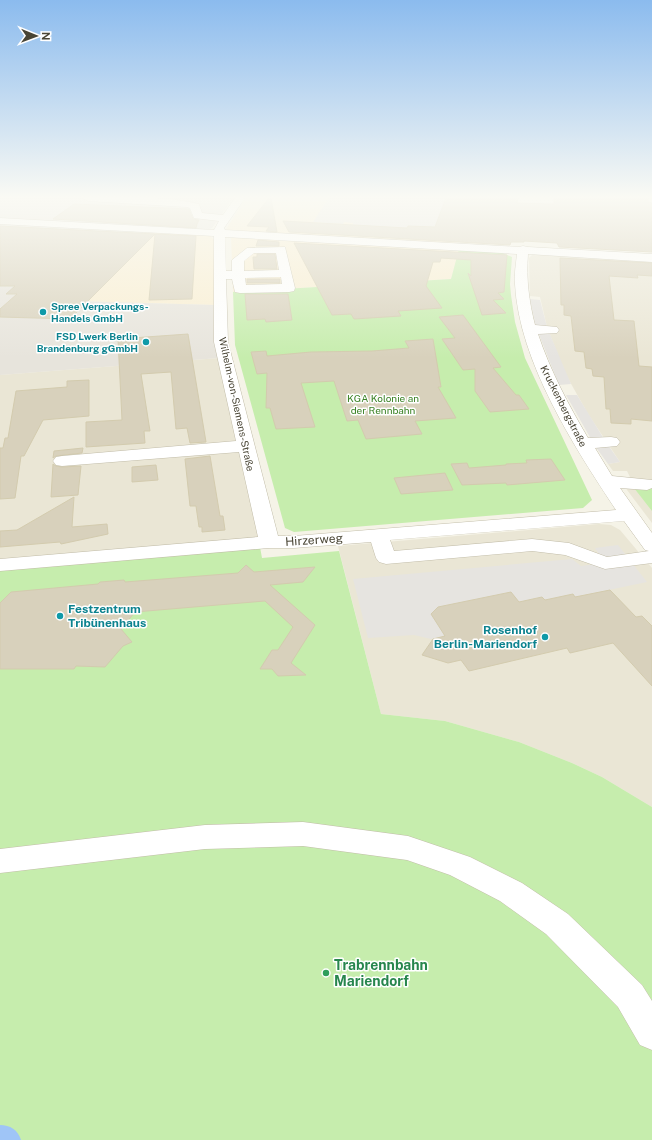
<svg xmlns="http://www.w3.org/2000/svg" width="652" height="1140" viewBox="0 0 652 1140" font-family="'Public Sans',sans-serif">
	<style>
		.residential { fill: #eae6d5 }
		.commercial { fill: #f9eed1 }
		.industrial { fill: #e7e4dc }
		.green { fill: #c6edad }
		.parking { fill: #e6e4e0 }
		.water { fill: #9fc5f7 }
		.building { fill: #d8d1bc; stroke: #d3cbae }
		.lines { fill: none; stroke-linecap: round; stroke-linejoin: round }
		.minor-casing { stroke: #c2bda9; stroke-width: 1 }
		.minor { fill: #fff; fill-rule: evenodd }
		.culture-dot { fill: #0f9aa8; stroke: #fff; stroke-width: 1.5 }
		.leisure-dot { fill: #2e9e5b; stroke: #fff; stroke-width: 1.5 }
		.labels { text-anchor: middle; stroke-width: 3; stroke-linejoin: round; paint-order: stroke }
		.far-culture-label { font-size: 10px; font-weight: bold; fill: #0d838f; stroke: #fff; text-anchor: start }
		.far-park-label { font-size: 10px; fill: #388123; stroke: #fff }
		.far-street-label { font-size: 10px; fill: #494535; stroke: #fff }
		.street-label { font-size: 12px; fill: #494535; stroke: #fff }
		.culture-label { font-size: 12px; font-weight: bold; fill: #0d838f; stroke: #fff; text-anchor: start }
		.near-leisure-label { font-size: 14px; font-weight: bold; fill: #27864d; stroke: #fff; text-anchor: start }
	</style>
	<rect width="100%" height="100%" fill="#f5f3e7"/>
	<path class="residential" d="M533 254 652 260V523L618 478 630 477 627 471H613L608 464 620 462 588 414 565 373 547 327 540 297 530 296 529 258Z
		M219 358 261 540 0 562V375Z
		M599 524 611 525 620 530 652 568V807L602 777 572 763 519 742 445 721 381 714 338 546Z"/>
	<path class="commercial" d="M246 198H490L480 244 458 242 444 244 233 232 226 229Z
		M145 231 208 234 216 242V305L72 301Z
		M231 237 459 251 451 279 233 292Z"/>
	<path class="industrial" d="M0 198H233L212 228 206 230 0 219Z
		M0 223 145 231 72 301 216 305 219 358 0 375Z"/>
	<path class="green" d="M459 249 498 251 512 257 510 284 511 295 515 322 525 358 592 500 583 508 294 532 285 528 235 345 233 292 451 279Z
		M652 486V511L634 488Z
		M260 547 262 558 339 551 381 714 445 721 519 742 572 763 602 777 652 807V1140H0V570Z"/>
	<path class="parking" d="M0 198H81L57 217 0 214Z
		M329 198H449L444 230 408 226 407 228 353 225V223L344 222 343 224 313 222Z
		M530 299 540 300 547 327H536Z
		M538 332H549L571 384 559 385Z
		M566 395H577L604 439H591Z
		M608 445 620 462 608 464 595 446Z
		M618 545 647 582 575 597 573 594 545 600 542 597 496 607 451 624 439 626 445 636 431 639 414 635 368 638 353 579 572 559 581 566 605 563 595 548Z"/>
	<path class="water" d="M0 1125C10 1125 18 1130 21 1140H0Z"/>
	<path class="building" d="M269 198H271L277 232 266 231 269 227 247 226Z
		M446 198H518L517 203 554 204V198H648V202L652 203V252L559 247 557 243 524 241V242H511L510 245 289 232 283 221 407 228 408 226 435 227Z
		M74 204 189 209 193 219 199 220 197 224 196 228 53 219Z
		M0 226 155 234 70 319 0 317V309L17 294H6L15 286H0Z
		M155 234 196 236 192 299 149 300Z
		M258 240 279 242V246H256Z
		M294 243 507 255 504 292 498 293 504 299 493 300 506 313 482 315 468 273 471 276V260L441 258 440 262H433L426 286 442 308 398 311 401 316 354 319 351 314 332 315Z
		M257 254H275L277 269H254L253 257H257Z
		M560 258 652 263V276L637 275 638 278 609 276 614 320 634 321 639 366 652 367V421L631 419V424L611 423 610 409H606L604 377 593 376 592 369 586 368 584 352 575 351 571 316 564 315V305H561Z
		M247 279H280V283H247Z
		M245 294H288L292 320 266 322 265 319 247 320Z
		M463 315 501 367 493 368 516 395H519L529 409 490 412 475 391V369L463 370 442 339 455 338 439 317Z
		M188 334 206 442 190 443 187 428 176 429 171 372 141 374 150 431H144L145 443 86 447V422L122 420 118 339Z
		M433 339 441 387H438L456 418 415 421 422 434 366 439 358 420 347 421 334 381 301 383 315 427 276 429 270 408H266L267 373 257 374 251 352 266 351 267 356 311 352 372 351 409 348 405 341Z
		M89 380V416L43 420 24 456H21L15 498 0 499V448H3L5 438H8L16 391 67 387V381Z
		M83 448 82 453 56 456 53 458 54 451Z
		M210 456 220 516H223L225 530 202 532V527H199L196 506H190L185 459Z
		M551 459 565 480 507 485 506 483 462 485 451 464 467 463 469 468 506 465V464L527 463 526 460Z
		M53 464 56 466 62 467 81 466 78 495 51 497Z
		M156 465 158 480 132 482V467Z
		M445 473 453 490 401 494 394 478Z
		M74 497 72 527 107 524 108 534 61 544 60 542 0 547V531L17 530Z
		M246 565 254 572 315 567 303 582 270 585 315 625 291 663 306 675 278 676 272 669H260L272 650H278L293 627 265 601 135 612 121 629 132 642 123 646 105 667 76 666 74 669H0V603L11 592 98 584 100 582 124 580 125 582 238 573Z
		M610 590 636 617 642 616 652 626V686L613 643 570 653 567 648 469 671 461 660 448 663 422 655 433 639 445 636 431 614 438 607 511 592 519 602 542 597 545 600 573 594 575 597Z"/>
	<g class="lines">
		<g class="minor-casing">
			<path id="minor" d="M83 198C121 198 162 195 199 204L202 213 223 215 235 198H245L224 228 225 230 519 247 523 246 528 247 652 254V262L528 254C526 279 529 301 535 325L557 327 559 330 557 333 538 334C550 370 568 404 588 438L611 437 617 438 620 442 617 446 595 448 612 476 652 480V488L647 490 620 488 652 533V563L605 569 565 555 532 551 386 564 379 562 376 558 371 542 294 548H269L0 571V559L258 537 239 452 62 466 56 465 53 461 56 457 62 456 236 441 214 342V236L0 224V218L214 230 219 221 194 218 190 208 187 207 88 201ZM225 237 517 254C516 264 514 274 515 284 519 362 575 448 616 510L294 536H278L228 342 226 279H232L235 292 240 293 289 292 294 291 295 288 285 247 247 248 232 260V271H226ZM254 253H276L279 270 244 271V261ZM281 277 282 284 246 285 245 278ZM624 521 645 550 649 551 607 557 569 543 532 539 394 551 390 540Z
				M303 822 408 836 470 857 522 883 568 914 642 985 652 1001V1050L640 1045 618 1007 546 934 500 901 450 875 407 860 303 846 205 849 0 873V849L205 825Z"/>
		</g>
		<use href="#minor" class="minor"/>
	</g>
	<linearGradient id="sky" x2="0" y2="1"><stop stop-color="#8bbbee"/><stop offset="0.55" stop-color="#fafaf4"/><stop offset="1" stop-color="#fafaf4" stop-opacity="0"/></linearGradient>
	<rect width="652" height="358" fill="url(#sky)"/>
	<g class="culture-dot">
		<circle cx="43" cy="312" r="4"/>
		<circle cx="146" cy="342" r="4"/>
		<circle cx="60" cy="616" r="4"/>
		<circle cx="545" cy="637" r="4"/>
	</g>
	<circle class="leisure-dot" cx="326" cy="973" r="4"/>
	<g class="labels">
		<g class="far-culture-label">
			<text x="51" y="310">Spree Verpackungs-<tspan x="51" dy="12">Handels GmbH</tspan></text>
			<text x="138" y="340" text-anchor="end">FSD Lwerk Berlin<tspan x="138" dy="12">Brandenburg gGmbH</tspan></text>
		</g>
		<g class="far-park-label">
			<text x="383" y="402">KGA Kolonie an<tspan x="383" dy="12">der Rennbahn</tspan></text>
		</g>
		<g class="far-street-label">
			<text transform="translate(237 404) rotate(78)" y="4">Wilhelm-von-Siemens-Straße</text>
			<text transform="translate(564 406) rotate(63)" y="4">Kruckenbergstraße</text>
		</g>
		<g class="street-label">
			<text transform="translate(314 540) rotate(-4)" y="4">Hirzerweg</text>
		</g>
		<g class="culture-label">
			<text x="68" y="613">Festzentrum<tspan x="68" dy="14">Tribünenhaus</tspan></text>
			<text x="537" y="634" text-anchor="end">Rosenhof<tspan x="537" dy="14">Berlin-Mariendorf</tspan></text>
		</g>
		<g class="near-leisure-label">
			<text x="334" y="970">Trabrennbahn<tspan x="334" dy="16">Mariendorf</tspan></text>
		</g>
	</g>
	<g transform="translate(36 36) rotate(91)" stroke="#ffffff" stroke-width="3" paint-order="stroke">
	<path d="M0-3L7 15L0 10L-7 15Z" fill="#494535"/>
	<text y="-6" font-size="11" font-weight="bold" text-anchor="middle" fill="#494535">N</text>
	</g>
</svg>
